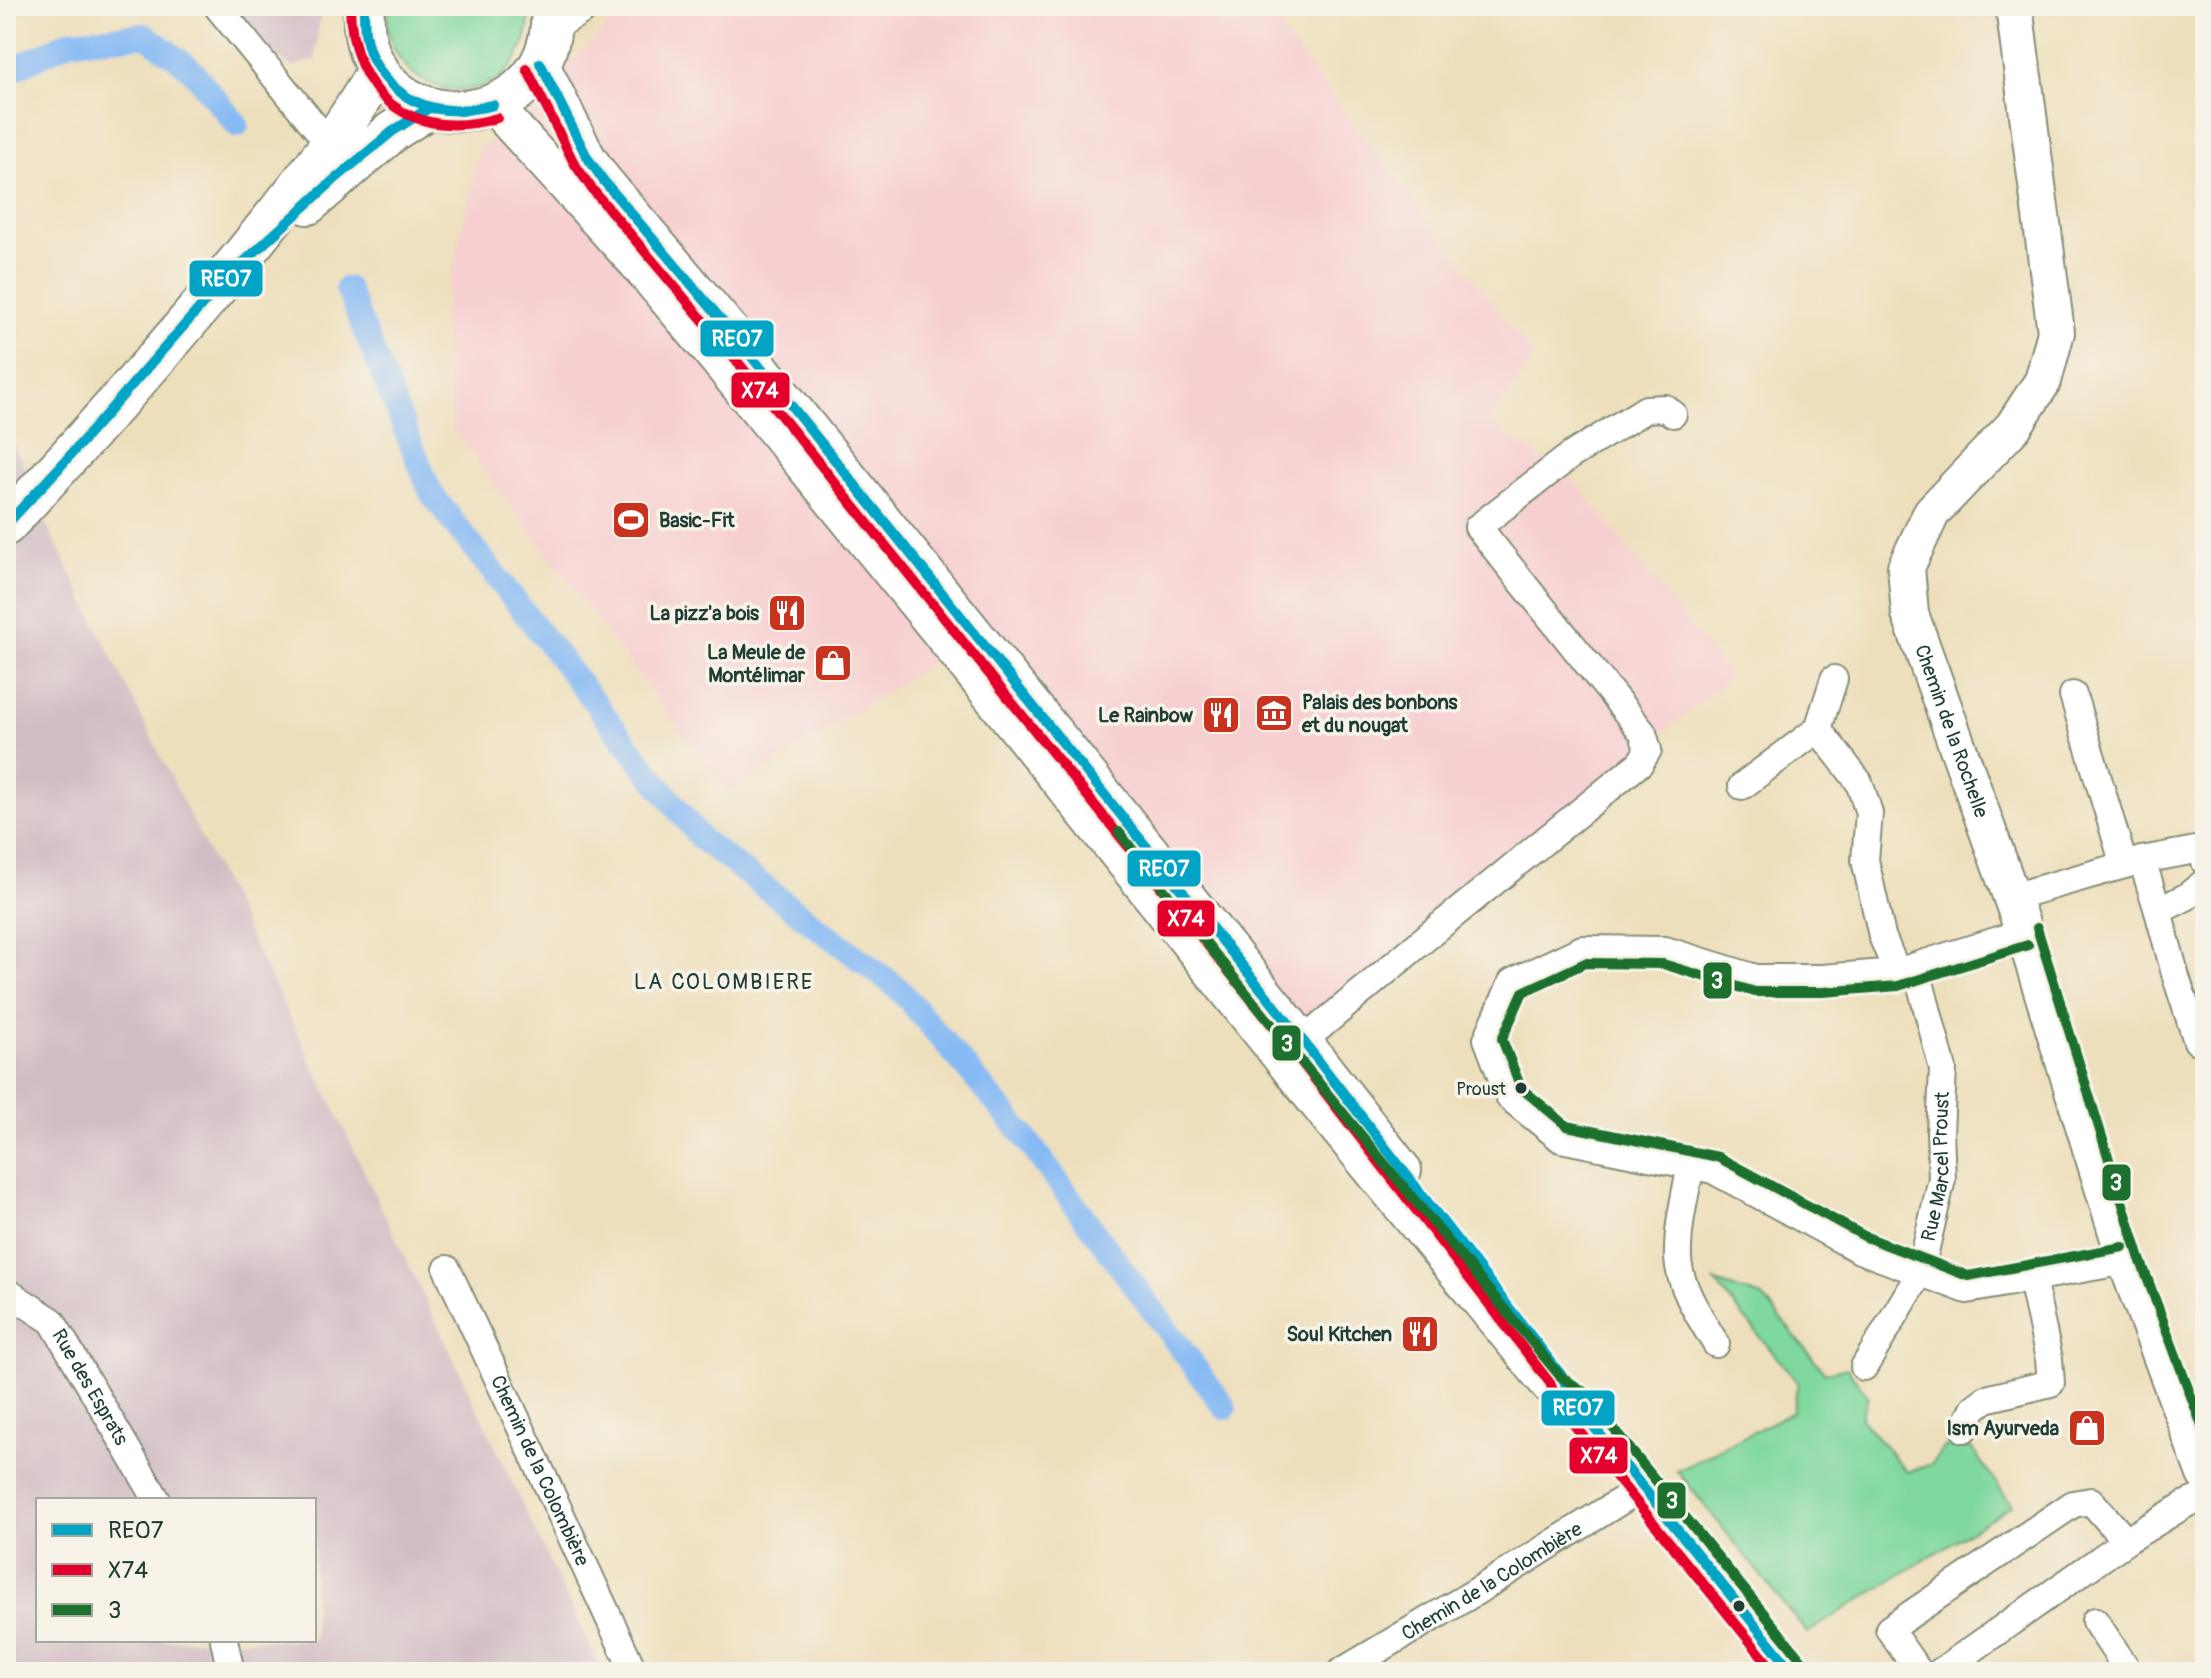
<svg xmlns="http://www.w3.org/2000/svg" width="2211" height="1678" viewBox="0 0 2211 1678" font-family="Pangolin,sans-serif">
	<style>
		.built { fill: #f7cfd0 }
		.industrial { fill: #d2bdc5; fill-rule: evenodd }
		.green { fill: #7fd89e; stroke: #4f8a69; stroke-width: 2 }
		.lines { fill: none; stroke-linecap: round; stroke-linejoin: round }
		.canal { stroke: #86baf4; stroke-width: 24 }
		.street-casing { stroke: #868e78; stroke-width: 30 }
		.secondary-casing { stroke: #868e78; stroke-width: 40 }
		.primary-casing { stroke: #868e78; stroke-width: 44 }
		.street { stroke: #fff; stroke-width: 26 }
		.secondary { stroke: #fff; stroke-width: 36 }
		.primary { stroke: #fff; stroke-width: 40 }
		.bus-1-casing { stroke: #f7f3e8; stroke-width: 16 }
		.bus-2-casing { stroke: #f7f3e8; stroke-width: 16 }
		.bus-3-casing { stroke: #f7f3e8; stroke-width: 16 }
		.bus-1 { stroke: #02a4c6; stroke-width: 10 }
		.bus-2 { stroke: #e4002b; stroke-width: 10 }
		.bus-3 { stroke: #1d702d; stroke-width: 10 }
		.bus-dot { fill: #1f3d34; stroke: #f7f3e8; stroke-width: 3 }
		.labels { text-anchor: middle; stroke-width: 7; stroke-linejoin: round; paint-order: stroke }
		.bus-label { font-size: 18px; fill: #1f3d34; stroke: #f7f3e8; text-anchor: end }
		.poi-label { font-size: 20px; font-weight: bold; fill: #1f3d34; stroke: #f7f3e8; text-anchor: end }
		.street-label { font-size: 20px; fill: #1f3d34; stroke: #f7f3e8 }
		.neighbourhood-label { font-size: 22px; letter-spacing: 2px; fill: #1f3d34; stroke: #f7f3e8 }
		.line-badge { stroke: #f7f3e8; stroke-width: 3 }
		.badge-label { font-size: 22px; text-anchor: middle; font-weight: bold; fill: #fff }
	</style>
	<rect width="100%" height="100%" fill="#f7f3e8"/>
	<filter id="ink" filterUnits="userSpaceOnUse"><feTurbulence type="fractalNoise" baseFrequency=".0125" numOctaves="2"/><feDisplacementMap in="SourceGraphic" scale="16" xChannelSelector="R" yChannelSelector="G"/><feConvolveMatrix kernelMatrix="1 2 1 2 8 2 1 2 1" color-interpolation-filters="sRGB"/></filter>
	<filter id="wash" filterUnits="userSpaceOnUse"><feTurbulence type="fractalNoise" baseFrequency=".006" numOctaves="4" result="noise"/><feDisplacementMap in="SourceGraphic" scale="32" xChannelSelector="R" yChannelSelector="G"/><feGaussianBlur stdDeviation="1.8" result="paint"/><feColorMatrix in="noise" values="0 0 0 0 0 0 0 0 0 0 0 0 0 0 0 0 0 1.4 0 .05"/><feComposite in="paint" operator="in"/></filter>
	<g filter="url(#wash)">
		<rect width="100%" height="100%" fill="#eedfbc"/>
		<path class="built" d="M635 6H1262L1534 356 1490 422 1575 482 1730 677 1306 1029 986 628 727 793 453 429 442 318 479 151 613 21Z"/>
		<path class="industrial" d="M232 6H321L315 60 292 67 267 50Z
			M6 430 28 474 6 497Z
			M40 511 327 1093 602 1672H6V550ZM38 1500H314V1640H38Z"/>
		<path class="green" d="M389 6H527C531 22 527 39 519 54 481 123 375 84 389 6Z
			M1715 1282 1763 1297 1825 1373 1847 1368 1868 1397 1861 1418 1907 1472 1932 1464 1944 1447 1971 1448 2012 1505 1807 1633 1677 1471 1792 1412 1798 1383Z"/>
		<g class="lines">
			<path class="canal" d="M6 73 70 41 145 35 189 67 237 125
				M347 288 431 493 701 839 899 989 1021 1132 1225 1408"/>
		</g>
	</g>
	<g filter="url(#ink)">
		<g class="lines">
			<g class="street-casing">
				<g id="street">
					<path d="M217 6 331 146"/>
					<path d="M2073 695 2124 865"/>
					<path d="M1818 729 1834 679"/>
					<path d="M1742 786 1818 729 1859 782 1869 813 1865 860 1882 936 1897 972"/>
					<path d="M2142 860 2158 911"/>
					<path d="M2012 897 2142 860 2201 849 2205 862"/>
					<path d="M2024 932 1897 972 1822 978H1756L1665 950 1582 949 1512 982 1487 1039 1509 1097 1561 1139 1713 1170 1860 1250 1967 1290 2126 1261"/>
					<path d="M1303 1041 1440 926 1640 763 1648 750 1643 733 1478 527 1570 456 1646 409 1665 408 1673 414"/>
					<path d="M2197 1041 2176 977 2158 911 2186 897 2205 882"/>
					<path d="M1691 1165C1685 1196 1677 1227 1678 1259 1680 1288 1701 1319 1716 1344"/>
					<path id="s1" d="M447 1269 634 1672"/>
					<path id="s2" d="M6 1295H12L52 1321 157 1500"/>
					<path id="s3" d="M1864 1367 1920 1273 1942 1179 1940 1133 1943 1069 1916 967"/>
					<path d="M1964 1429 1974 1408 1986 1399 2051 1383 2049 1359 2032 1279"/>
					<path d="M2095 1621 2129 1672"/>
					<path d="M224 1640 231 1672"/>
					<path id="s4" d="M1341 1672 1477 1591 1643 1487"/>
					<path d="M1919 1672 1889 1629 2073 1504 2091 1501 2126 1541"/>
					<path d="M1940 1672 2126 1541 2186 1504 2205 1496"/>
				</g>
			</g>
			<g class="secondary-casing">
				<g id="secondary">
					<path id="s5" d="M2014 6 2056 332 2043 381 2013 427 1932 512 1906 567 1910 614 2024 932 2126 1261 2205 1474"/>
					<path d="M552 23 580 6"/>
					<path d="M540 63 587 157 603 180 735 336 1303 1041 1403 1170"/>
					<path d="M493 105 636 262 704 343 936 627 1335 1125 1551 1387 1572 1400 1793 1672"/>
				</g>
			</g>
			<g class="primary-casing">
				<path id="primary" d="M364 6C354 148 561 144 551 6
					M308 204 393 131 429 108
					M6 525C94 430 181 333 262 232 304 180 346 129 378 69"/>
			</g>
			<use href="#street" class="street"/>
			<use href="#secondary" class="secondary"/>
			<use href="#primary" class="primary"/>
			<g class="bus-1-casing">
				<path id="bus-1" d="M364 6C364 14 364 23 365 32 370 71 400 102 439 109 456 112 473 109 490 106
					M540 63 587 157 603 180 735 336 1303 1041 1562 1376 1572 1400 1793 1672
					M6 525 59 468 225 279 335 179 393 131 429 108 461 111 493 105"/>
			</g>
			<g class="bus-2-casing">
				<path id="bus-2" d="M350 6C351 94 411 143 497 118
					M527 69 574 163 592 189 724 345 1292 1050 1550 1383 1561 1409 1775 1672"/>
			</g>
			<g class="bus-3-casing">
				<path id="bus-3" d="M1119 832C1263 1017 1411 1197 1560 1376L1583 1391 1804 1663
					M2037 928 2139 1256 2205 1434
					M2028 945 1898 986 1823 992H1755L1663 964 1585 963 1523 992 1502 1039 1521 1088 1567 1126 1718 1157 1866 1237 1968 1276 2123 1247"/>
			</g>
			<use href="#bus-1" class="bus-1"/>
			<use href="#bus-2" class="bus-2"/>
			<use href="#bus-3" class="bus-3"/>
		</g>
	</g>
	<defs>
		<g id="stadium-square" transform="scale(2)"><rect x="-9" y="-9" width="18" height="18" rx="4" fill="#c8321e" stroke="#f7f3e8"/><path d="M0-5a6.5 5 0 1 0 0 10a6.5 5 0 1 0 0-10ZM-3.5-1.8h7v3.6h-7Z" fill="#fff"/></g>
		<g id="restaurant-square" transform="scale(2)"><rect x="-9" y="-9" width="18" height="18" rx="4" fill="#c8321e" stroke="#f7f3e8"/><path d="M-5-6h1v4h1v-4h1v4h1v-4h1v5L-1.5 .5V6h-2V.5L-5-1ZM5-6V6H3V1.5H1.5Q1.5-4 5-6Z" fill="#fff"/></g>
		<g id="shop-square" transform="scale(2)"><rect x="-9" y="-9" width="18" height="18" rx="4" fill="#c8321e" stroke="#f7f3e8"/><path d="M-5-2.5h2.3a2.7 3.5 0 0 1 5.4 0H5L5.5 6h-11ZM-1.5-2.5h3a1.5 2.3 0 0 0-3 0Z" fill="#fff"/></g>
		<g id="museum-square" transform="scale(2)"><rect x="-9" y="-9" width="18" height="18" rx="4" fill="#c8321e" stroke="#f7f3e8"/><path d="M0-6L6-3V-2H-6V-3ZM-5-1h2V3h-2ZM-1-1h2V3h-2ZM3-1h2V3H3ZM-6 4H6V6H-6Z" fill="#fff"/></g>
	</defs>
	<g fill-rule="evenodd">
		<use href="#stadium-square" x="631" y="520"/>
		<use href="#restaurant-square" x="787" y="613"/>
		<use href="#shop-square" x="833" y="663"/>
		<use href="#museum-square" x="1274" y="713"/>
		<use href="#restaurant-square" x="1221" y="715"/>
		<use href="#restaurant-square" x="1420" y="1334"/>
		<use href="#shop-square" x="2087" y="1428"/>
	</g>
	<g class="bus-dot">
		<circle cx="1521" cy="1088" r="7"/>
		<circle cx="1739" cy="1606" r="7"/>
	</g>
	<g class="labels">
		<g class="bus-label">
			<text x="1506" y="1095">Proust</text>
		</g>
		<g class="poi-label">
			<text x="659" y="527" text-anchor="start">Basic-Fit</text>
			<text x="759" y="620">La pizz'a bois</text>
			<text x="805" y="659">La Meule de<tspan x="805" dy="23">Montélimar</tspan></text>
			<text x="1302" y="709" text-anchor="start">Palais des bonbons<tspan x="1302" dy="23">et du nougat</tspan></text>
			<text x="1193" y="722">Le Rainbow</text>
			<text x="1392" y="1341">Soul Kitchen</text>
			<text x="2059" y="1435">Ism Ayurveda</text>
		</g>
		<g class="street-label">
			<text dy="7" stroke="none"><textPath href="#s5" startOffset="784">Chemin de la Rochelle</textPath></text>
			<text dy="7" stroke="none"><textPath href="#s3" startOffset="218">Rue Marcel Proust</textPath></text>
			<text dy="7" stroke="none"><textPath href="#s2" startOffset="130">Rue des Esprats</textPath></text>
			<text dy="7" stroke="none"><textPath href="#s1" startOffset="222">Chemin de la Colombière</textPath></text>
			<text dy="7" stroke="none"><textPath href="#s4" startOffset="176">Chemin de la Colombière</textPath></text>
		</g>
		<g class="neighbourhood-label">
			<text x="724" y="989">LA COLOMBIERE</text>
		</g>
	</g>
	<g class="line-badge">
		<rect x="188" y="259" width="76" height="39" rx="8" fill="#02a4c6"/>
		<rect x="699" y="319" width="76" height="39" rx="8" fill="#02a4c6"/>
		<rect x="730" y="371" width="61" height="38" rx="8" fill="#e4002b"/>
		<rect x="1126" y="849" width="76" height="39" rx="8" fill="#02a4c6"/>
		<rect x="1156" y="899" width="60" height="39" rx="8" fill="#e4002b"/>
		<rect x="1702" y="961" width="31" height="39" rx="8" fill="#1d702d"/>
		<rect x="1271" y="1024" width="31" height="38" rx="8" fill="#1d702d"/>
		<rect x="2101" y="1163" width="31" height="39" rx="8" fill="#1d702d"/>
		<rect x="1540" y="1389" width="76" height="38" rx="8" fill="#02a4c6"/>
		<rect x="1568" y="1436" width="61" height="39" rx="8" fill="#e4002b"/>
		<rect x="1656" y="1481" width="31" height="39" rx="8" fill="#1d702d"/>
	</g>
	<g class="badge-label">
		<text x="226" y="286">RE07</text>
		<text x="737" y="346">RE07</text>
		<text x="760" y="398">X74</text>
		<text x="1164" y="876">RE07</text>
		<text x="1186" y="926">X74</text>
		<text x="1717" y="988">3</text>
		<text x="1287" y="1051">3</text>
		<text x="2116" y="1190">3</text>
		<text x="1578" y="1415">RE07</text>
		<text x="1599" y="1463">X74</text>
		<text x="1672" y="1508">3</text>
	</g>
	<rect width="2211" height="1678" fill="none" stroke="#f7f3e8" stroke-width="32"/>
	<rect x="36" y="1498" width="280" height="144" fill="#f7f3e8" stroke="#a1aaa0" stroke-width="2"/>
	<rect x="52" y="1524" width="40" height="12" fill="#02a4c6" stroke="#a1aaa0" stroke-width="2"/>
	<text x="108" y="1538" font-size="24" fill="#1f3d34">RE07</text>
	<rect x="52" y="1564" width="40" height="12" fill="#e4002b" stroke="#a1aaa0" stroke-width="2"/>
	<text x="108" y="1578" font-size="24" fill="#1f3d34">X74</text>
	<rect x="52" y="1604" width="40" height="12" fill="#1d702d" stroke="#a1aaa0" stroke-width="2"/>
	<text x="108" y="1618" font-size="24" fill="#1f3d34">3</text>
</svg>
